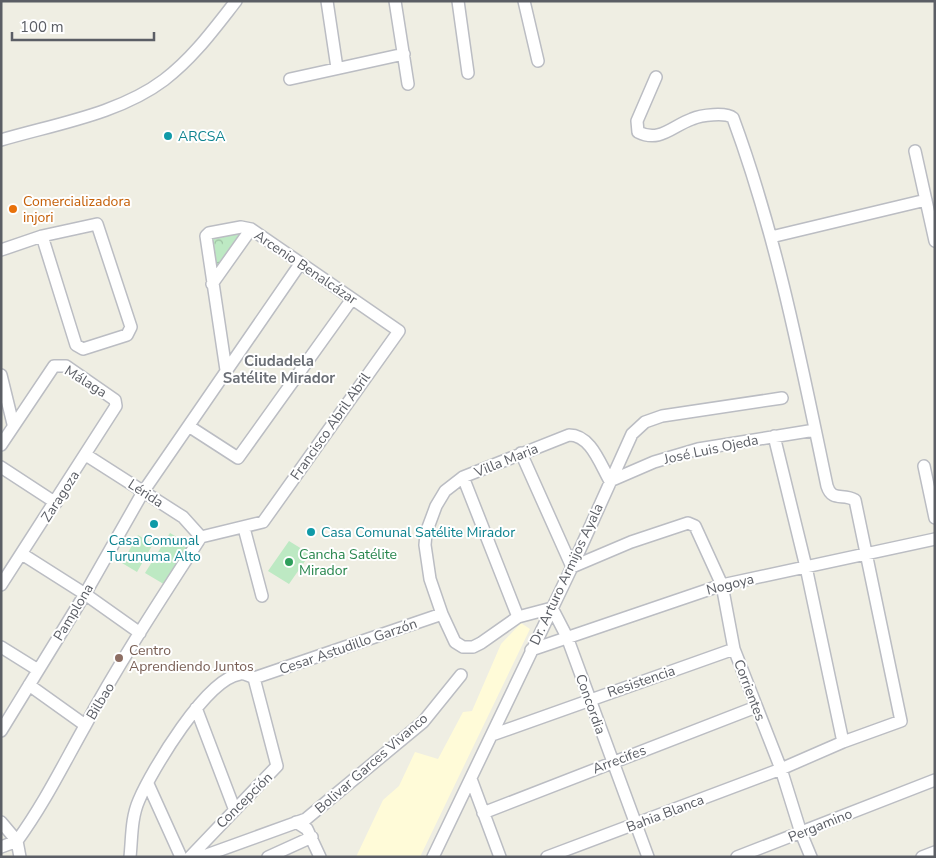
<svg xmlns="http://www.w3.org/2000/svg" width="936" height="858" viewBox="0 0 936 858" font-family="'Nunito Sans',sans-serif">
	<style>
		.commercial { fill: #fffbd8 }
		.forest { fill: url(#forest-crowns) }
		.pitch { fill: #bde9c3 }
		.lines { fill: none; stroke-linecap: round; stroke-linejoin: round }
		.minor-casing { stroke: #bbbdc3; stroke-width: 14 }
		.minor { stroke: #fff; stroke-width: 11 }
		.culture-dot { fill: #0f9aa8; stroke: #fff; stroke-width: 2 }
		.food-dot { fill: #e8710a; stroke: #fff; stroke-width: 2 }
		.leisure-dot { fill: #2e9e5b; stroke: #fff; stroke-width: 2 }
		.education-dot { fill: #8d6e63; stroke: #fff; stroke-width: 2 }
		.labels { text-anchor: middle; stroke-width: 4; stroke-linejoin: round; paint-order: stroke }
		.culture-label { font-size: 14px; fill: #0d838f; stroke: #fff; text-anchor: start }
		.food-label { font-size: 14px; fill: #c56008; stroke: #fff; text-anchor: start }
		.street-label { font-size: 14px; fill: #5b5e65; stroke: #fff }
		.leisure-label { font-size: 14px; fill: #27864d; stroke: #fff; text-anchor: start }
		.education-label { font-size: 14px; fill: #785e54; stroke: #fff; text-anchor: start }
		.neighbourhood-label { font-size: 15px; font-weight: bold; fill: #6c7077; stroke: #fff }
	</style>
	<defs>
		<pattern id="forest-crowns" width="20" height="18" patternUnits="userSpaceOnUse" patternTransform="scale(1.25)"><rect width="20" height="18" fill="#bde9c3"/><path d="M2 6a3 3 0 1 1 6 0M12 15a3 3 0 1 1 6 0" fill="none" stroke="#9dc0a2"/></pattern>
	</defs>
	<rect width="100%" height="100%" fill="#efeee3"/>
	<path class="commercial" d="M521 623 530 629 420 857H356L383 800 399 786 415 752 438 759 463 712 472 711 501 644Z"/>
	<path class="forest" d="M242 233 215 269 211 237Z"/>
	<path class="pitch" d="M170 533 192 546 167 586 145 573Z
		M138 535 153 544 137 572 122 563Z
		M289 541 310 554 289 584 268 571Z"/>
	<g class="lines">
		<g class="minor-casing">
			<path id="minor" d="M327 1 337 68
				M395 1 408 84
				M458 1 468 73
				M524 1 538 61
				M290 79 404 54
				M1 140C55 124 119 114 164 80 193 58 214 29 236 1
				M915 151 935 241
				M771 237 926 200
				M1 250 42 236 97 224 131 327 127 335 83 349 76 345 42 236
				M212 284 251 229
				M1 375 13 424
				M190 427 238 458 352 299
				M774 436 806 567 843 742
				M1 445 54 366H66L115 400 116 406 1 585
				M521 453 572 567 631 542 688 523 695 526 722 585 734 649 781 769 801 833 811 857
				M86 455 183 517 201 537
				M924 466 935 518
				M1 467 56 503
				M463 477 518 617
				M244 528 262 596
				M201 537 263 522 399 331 251 229 241 227 209 233 206 236 226 370
				M22 554 85 594 140 633
				M1 647 38 670
				M531 650 722 585 935 539
				M254 678 442 614
				M29 685 85 725
				M196 708 234 808
				M1 731 85 594 143 492 300 264
				M492 735 734 649
				M471 779 500 857
				M148 784 181 857
				M483 813 756 707
				M1 822 17 841
				M296 822 307 829 320 857
				M17 841C44 804 63 765 85 726 120 661 161 599 201 537
				M17 841 20 857
				M1 847 17 841
				M130 857C132 838 131 818 139 800 152 770 206 679 240 674 244 673 250 676 254 678
				M190 857 277 766 254 678
				M201 857 306 819 312 814 423 722 461 675
				M268 857 312 837
				M433 857 572 567 632 434 645 422 662 416 782 398
				M547 857 781 769 843 742 901 721 855 500C843 493 832 502 827 486 801 362 777 237 733 118 726 112 701 115 692 119 672 126 660 143 638 132L637 121 656 77
				M648 857 567 637 552 608 518 617 481 643 473 647H463L455 642 442 614 430 579 425 545 426 533 436 506 445 491 463 477 569 435C591 435 600 464 610 481L654 462 698 449 815 430
				M737 857 935 780
				M922 857 935 852"/>
		</g>
		<use href="#minor" class="minor"/>
	</g>
	<g class="culture-dot">
		<circle cx="168" cy="136" r="5"/>
		<circle cx="154" cy="524" r="5"/>
		<circle cx="311" cy="532" r="5"/>
	</g>
	<circle class="food-dot" cx="13" cy="209" r="5"/>
	<circle class="leisure-dot" cx="289" cy="562" r="5"/>
	<circle class="education-dot" cx="119" cy="658" r="5"/>
	<g class="labels">
		<g class="culture-label">
			<text x="178" y="141">ARCSA</text>
			<text x="321" y="537">Casa Comunal Satélite Mirador</text>
			<text x="154" y="545" text-anchor="middle">Casa Comunal<tspan x="154" dy="16">Turunuma Alto</tspan></text>
		</g>
		<g class="food-label">
			<text x="23" y="206">Comercializadora<tspan x="23" dy="16">injori</tspan></text>
		</g>
		<g class="street-label">
			<text transform="translate(306 267) rotate(34)" y="5">Arcenio Benalcázar</text>
			<text transform="translate(86 381) rotate(32)" y="5">Málaga</text>
			<text transform="translate(330 426) rotate(-55)" y="5">Francisco Abril Abril</text>
			<text transform="translate(711 449) rotate(-12)" y="5">José Luis Ojeda</text>
			<text transform="translate(506 460) rotate(-22)" y="5">Villa Maria</text>
			<text transform="translate(146 493) rotate(33)" y="5">Lérida</text>
			<text transform="translate(60 496) rotate(-57)" y="5">Zaragoza</text>
			<text transform="translate(566 574) rotate(-65)" y="5">Dr. Arturo Armijos Ayala</text>
			<text transform="translate(730 584) rotate(-14)" y="5">Nogoya</text>
			<text transform="translate(73 612) rotate(-59)" y="5">Pamplona</text>
			<text transform="translate(348 646) rotate(-19)" y="5">Cesar Astudillo Garzón</text>
			<text transform="translate(641 681) rotate(-19)" y="5">Resistencia</text>
			<text transform="translate(750 690) rotate(69)" y="5">Corrientes</text>
			<text transform="translate(100 701) rotate(-59)" y="5">Bilbao</text>
			<text transform="translate(591 704) rotate(70)" y="5">Concordia</text>
			<text transform="translate(619 759) rotate(-21)" y="5">Arrecifes</text>
			<text transform="translate(371 763) rotate(-41)" y="5">Bolivar Garces Vivanco</text>
			<text transform="translate(244 800) rotate(-45)" y="5">Concepción</text>
			<text transform="translate(665 813) rotate(-21)" y="5">Bahia Blanca</text>
			<text transform="translate(820 825) rotate(-22)" y="5">Pergamino</text>
		</g>
		<g class="leisure-label">
			<text x="299" y="559">Cancha Satélite<tspan x="299" dy="16">Mirador</tspan></text>
		</g>
		<g class="education-label">
			<text x="129" y="655">Centro<tspan x="129" dy="16">Aprendiendo Juntos</tspan></text>
		</g>
		<g class="neighbourhood-label">
			<text x="279" y="366">Ciudadela<tspan x="279" dy="17">Satélite Mirador</tspan></text>
		</g>
	</g>
	<rect width="936" height="858" fill="none" stroke="#5b5e65" stroke-width="5"/>
	<path d="M12 32v8h142v-8" fill="none" stroke="#5b5e65" stroke-width="2.5"/>
	<text x="20" y="32" font-size="15" fill="#5b5e65" stroke="#ffffff" stroke-width="4" paint-order="stroke">100 m</text>
</svg>
